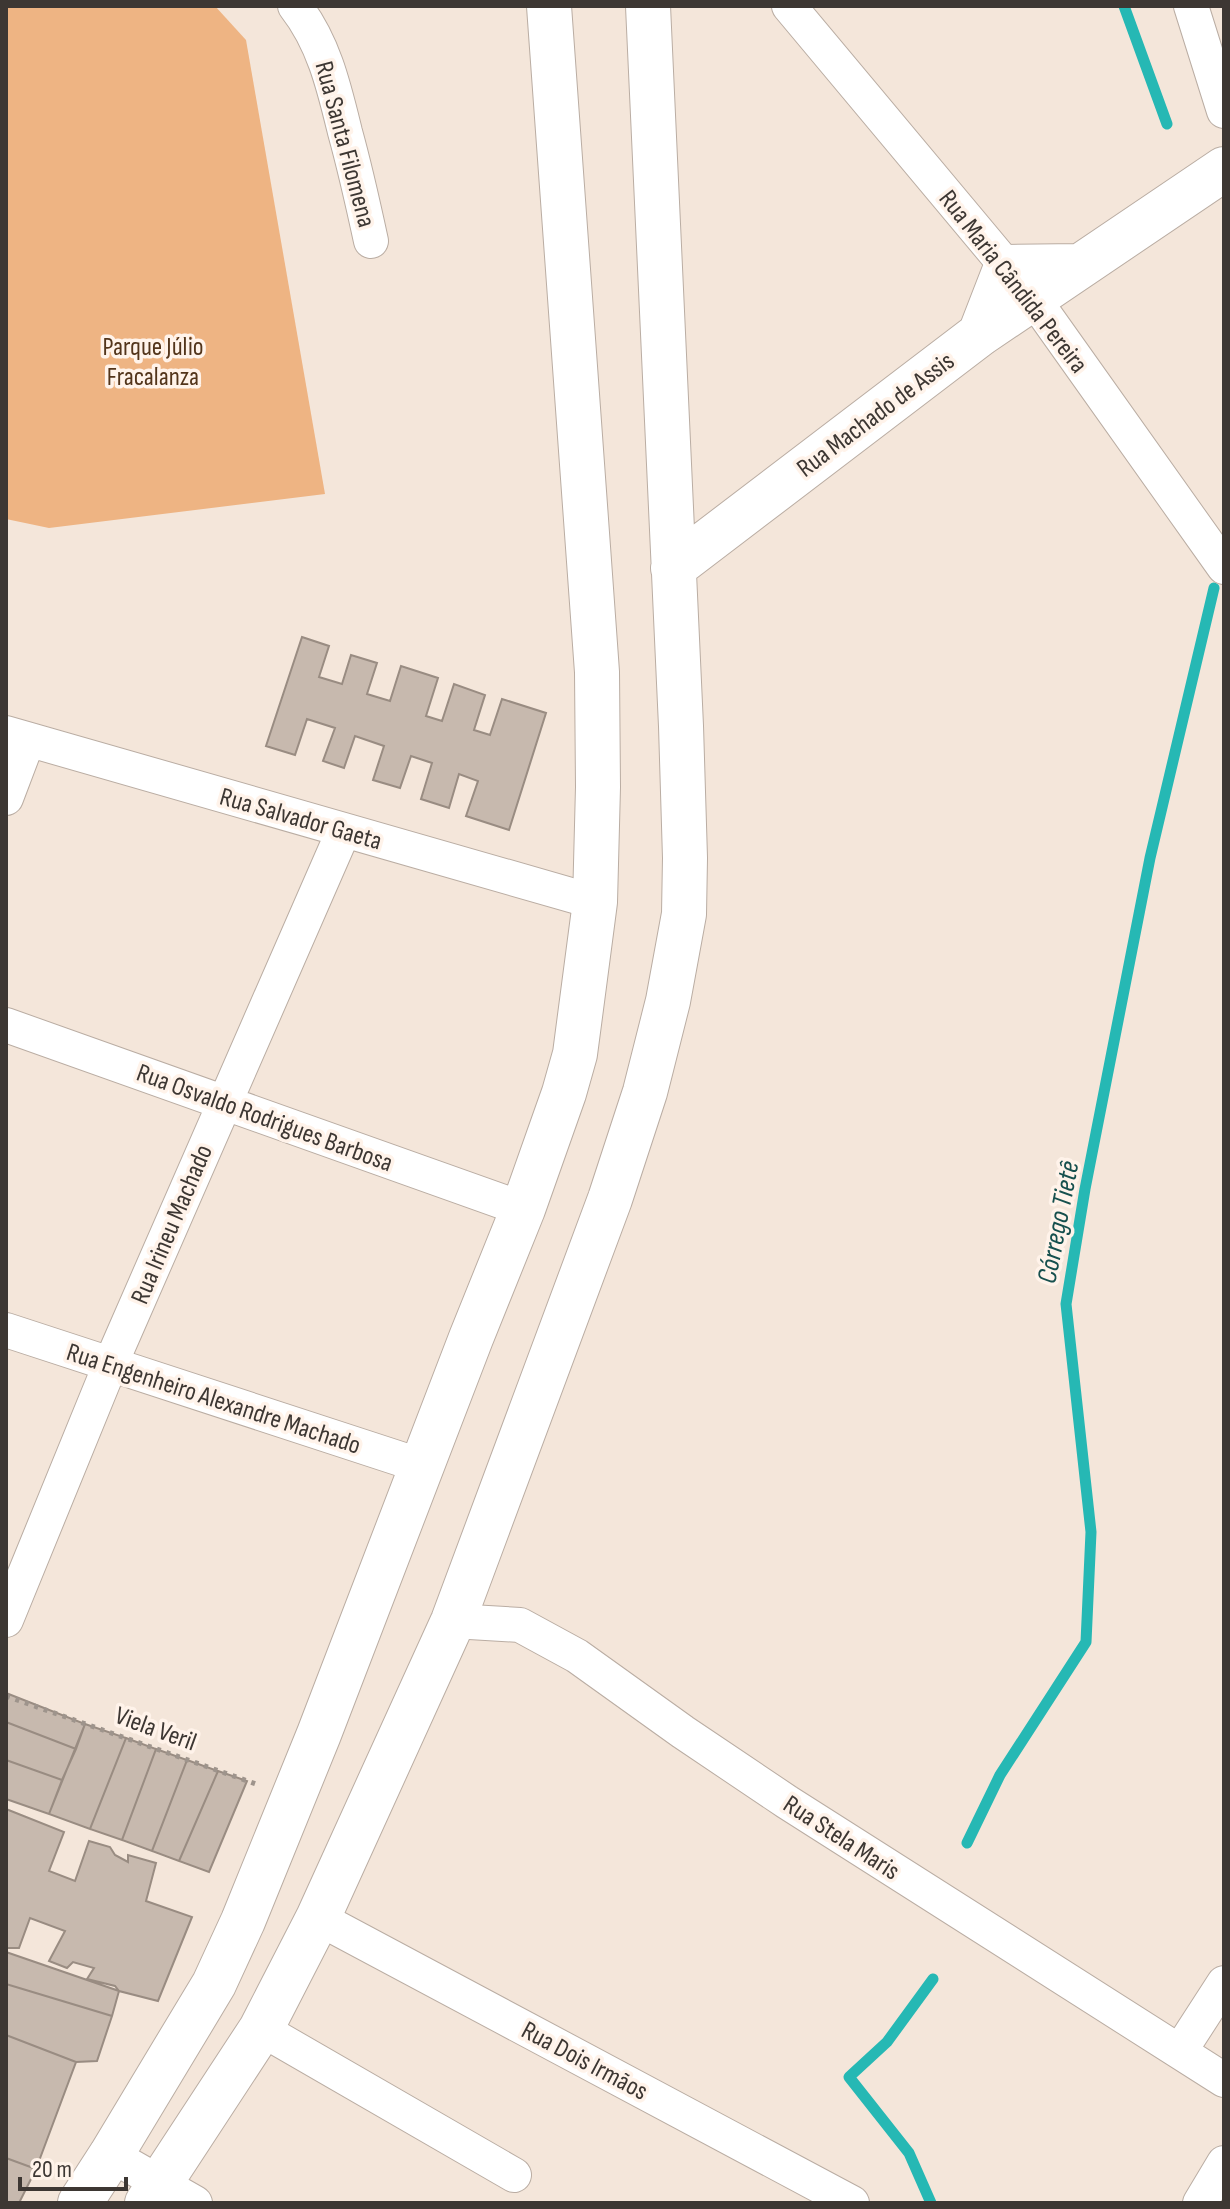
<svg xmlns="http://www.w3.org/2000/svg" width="1230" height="2209" viewBox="0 0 1230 2209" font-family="'Sofia Sans Condensed',sans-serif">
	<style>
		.green { fill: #eeb483 }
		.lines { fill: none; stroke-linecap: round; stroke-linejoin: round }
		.stream { stroke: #26b8b4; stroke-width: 11 }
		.building { fill: #c7b9ae; stroke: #998c82; stroke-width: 2 }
		.street-casing { stroke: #baada3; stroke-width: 36 }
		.secondary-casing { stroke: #baada3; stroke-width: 46 }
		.path { stroke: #9e948c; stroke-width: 5; stroke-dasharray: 4 6; stroke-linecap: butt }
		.street { stroke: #fff; stroke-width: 34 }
		.secondary { stroke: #fff; stroke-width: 44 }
		.labels { text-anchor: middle; stroke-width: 7; stroke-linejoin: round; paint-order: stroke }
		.street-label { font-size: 26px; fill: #3d3733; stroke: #fff3ea }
		.park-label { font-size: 26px; fill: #53351b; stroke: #fff3ea }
		.water-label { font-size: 28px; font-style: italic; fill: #16504e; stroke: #fff3ea }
	</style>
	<rect width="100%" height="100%" fill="#f4e6da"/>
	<path class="green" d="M6 6H215L246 40 325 494 49 528 6 519Z"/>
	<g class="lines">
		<path class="stream" d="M1124 6 1167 124
			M967 1843 1000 1775 1086 1642 1091 1532 1066 1304 1085 1189 1150 858 1214 588
			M931 2203 909 2153 849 2077 887 2042 933 1979"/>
	</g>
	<path class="building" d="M302 637 329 646 319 677 342 684 351 655 377 663 367 694 390 701 401 666 438 678 426 716 442 721 454 684 485 695 474 730 490 735 502 699 546 713 509 830 466 816 478 781 459 774 449 808 421 799 432 763 411 756 400 788 373 780 384 746 355 736 344 768 323 761 335 728 307 719 295 755 266 746Z
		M6 1693 85 1724 76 1749 6 1722Z
		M6 1722 76 1749 62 1780 6 1760Z
		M85 1724 126 1738 90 1829 49 1814Z
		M126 1738 156 1749 122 1840 90 1829Z
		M156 1749 187 1760 152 1851 122 1840Z
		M6 1760 62 1780 49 1814 6 1799Z
		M187 1760 218 1771 179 1861 152 1851Z
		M218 1771 247 1781 209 1872 179 1861Z
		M6 1809 64 1832 49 1871 75 1881 89 1841 110 1847 115 1855 128 1862V1855L156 1863 146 1901 192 1917 158 2001 119 1991 115 1986 87 1979 94 1968 73 1962 67 1968 49 1961 65 1931 30 1918 19 1948H6Z
		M6 1952 119 1991 112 2016 6 1984Z
		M6 1984 112 2016 97 2061 76 2062 6 2035Z
		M6 2035 76 2062 36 2169 6 2158Z
		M6 2158 36 2169 19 2203H6Z"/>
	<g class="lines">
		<g class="street-casing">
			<path id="street" d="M295 6C324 43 334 87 345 132 355 168 363 204 371 241
				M789 6 1033 298 1224 567
				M1191 6 1224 111
				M6 733 595 902
				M6 798 28 740
				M6 1025 523 1209
				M6 1330 422 1466
				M6 1620 111 1363 344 830
				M453 1621 520 1625 577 1656 683 1732 787 1802 1224 2080
				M318 1918 852 2203
				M261 2029 514 2175
				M1180 2051 1224 1983
				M111 2155 195 2203
				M1200 2203 1224 2163"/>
		</g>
		<g class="secondary-casing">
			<path id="secondary" d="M980 334 1006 267 1080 266
				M673 568 980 334 1224 169
				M80 2203 111 2155 214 1984 243 1921 319 1734 471 1338 523 1209 564 1093 575 1054 595 902 598 787 597 672 549 6
				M147 2203 261 2029 318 1918 453 1621 610 1199 645 1092 668 1001 684 914 685 858 681 726 648 6"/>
		</g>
		<path class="path" d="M6 1696 259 1785"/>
		<use href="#street" class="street"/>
		<use href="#secondary" class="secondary"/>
	</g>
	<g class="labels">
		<g class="street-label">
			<text transform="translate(346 144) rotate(75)" y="9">Rua Santa Filomena</text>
			<text transform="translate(1014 281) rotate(52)" y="9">Rua Maria Cândida Pereira</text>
			<text transform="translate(875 414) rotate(-37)" y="9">Rua Machado de Assis</text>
			<text transform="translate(301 818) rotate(16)" y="9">Rua Salvador Gaeta</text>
			<text transform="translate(265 1117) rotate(20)" y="9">Rua Osvaldo Rodrigues Barbosa</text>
			<text transform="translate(171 1224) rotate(-67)" y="9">Rua Irineu Machado</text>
			<text transform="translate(214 1398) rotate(18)" y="9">Rua Engenheiro Alexandre Machado</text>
			<text transform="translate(156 1728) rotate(20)" y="9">Viela Veril</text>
			<text transform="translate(842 1837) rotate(33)" y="9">Rua Stela Maris</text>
			<text transform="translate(585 2060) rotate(28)" y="9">Rua Dois Irmãos</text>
		</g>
		<g class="park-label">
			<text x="153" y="355">Parque Júlio<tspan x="153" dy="30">Fracalanza</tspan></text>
		</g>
		<g class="water-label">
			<text transform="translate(1057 1222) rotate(-79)" y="10">Córrego Tietê</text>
		</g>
	</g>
	<rect width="1230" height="2209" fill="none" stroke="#3d3733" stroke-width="16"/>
	<path d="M20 2177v12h106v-12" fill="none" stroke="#3d3733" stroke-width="4"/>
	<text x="32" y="2177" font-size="24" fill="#3d3733" stroke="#fff3ea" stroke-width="6" paint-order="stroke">20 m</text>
</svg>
